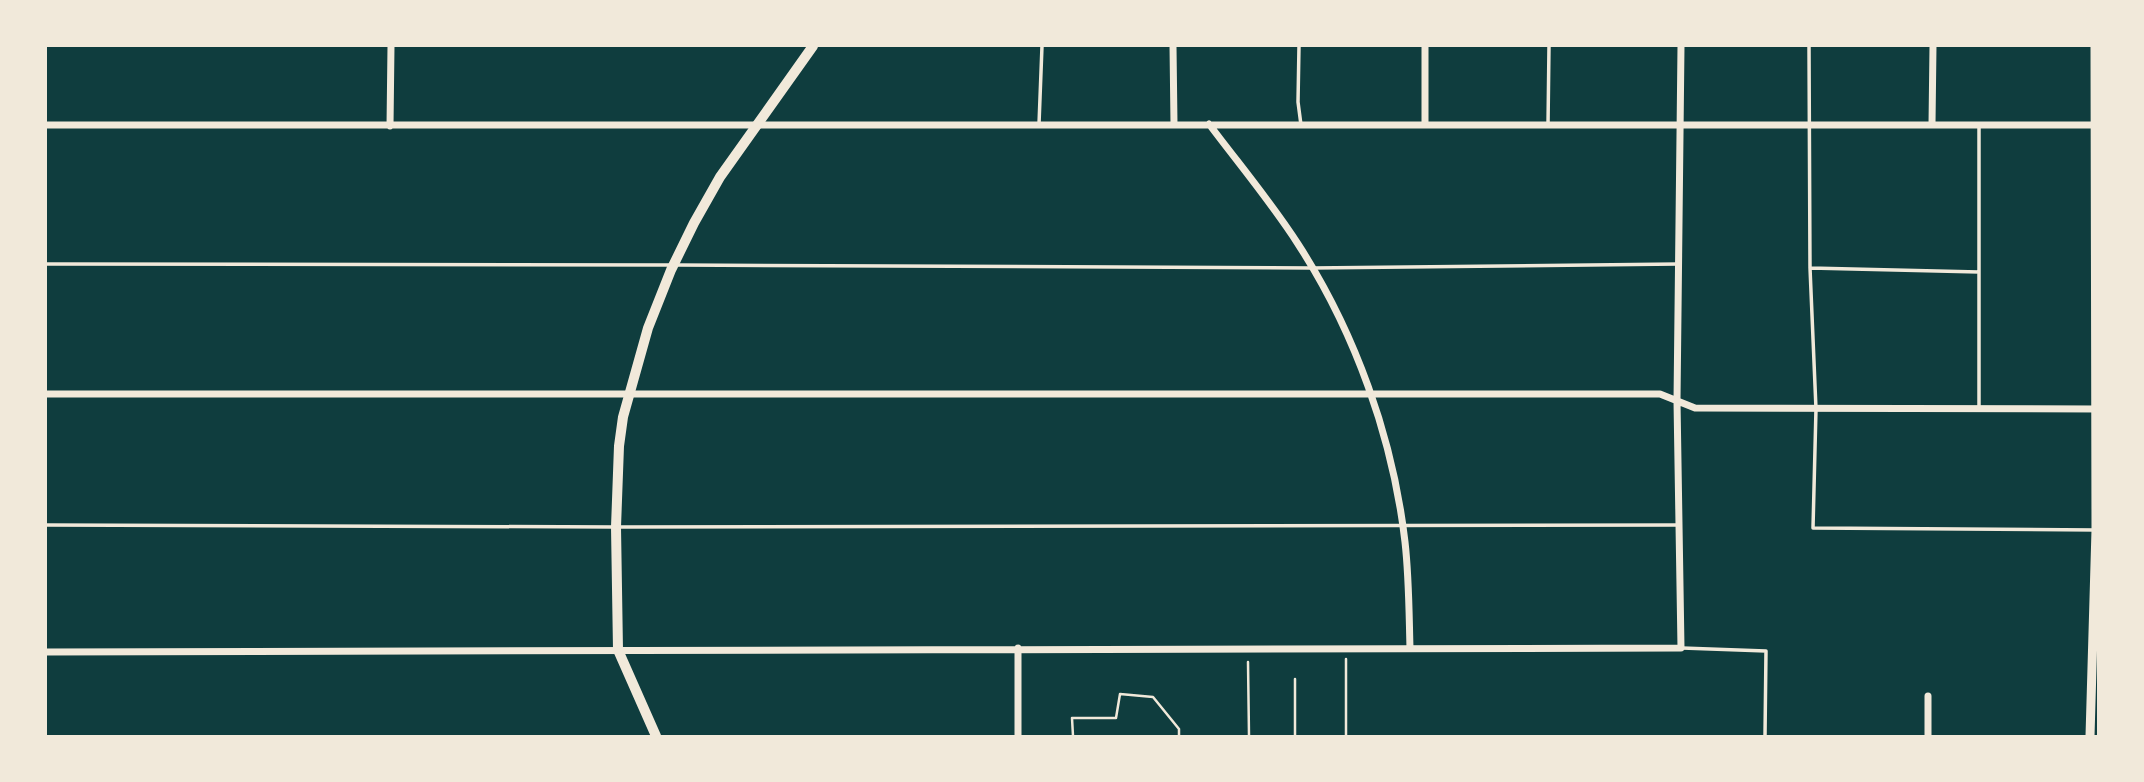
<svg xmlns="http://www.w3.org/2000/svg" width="2144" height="782" viewBox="0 0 2144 782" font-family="Rubik,sans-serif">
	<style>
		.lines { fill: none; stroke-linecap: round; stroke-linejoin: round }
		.path { stroke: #f1e9da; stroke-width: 2.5 }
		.service { stroke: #f1e9da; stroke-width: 3.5 }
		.minor { stroke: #f1e9da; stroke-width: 7 }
		.tertiary { stroke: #f1e9da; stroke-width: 9 }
		.secondary { stroke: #f1e9da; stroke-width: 10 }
	</style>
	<rect width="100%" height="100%" fill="#0f3d3e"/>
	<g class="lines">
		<path class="path" d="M1346 659V736
			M1248 662 1249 736
			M1073 736 1072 718H1116L1120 694 1153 697 1179 729V736
			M1295 736V679"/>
		<path class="service" d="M1299 46 1298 102 1301 125
			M1809 46 1810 268 1816 409 1813 528 2096 530
			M1039 124 1042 46
			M1548 125 1549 46
			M46 264 670 265
			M678 265 1312 268 1678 264
			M1810 268 1979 272
			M1979 407V124
			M46 525 616 527 1678 525
			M1682 648 1766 651 1765 736"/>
		<path class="minor" d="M1173 46 1174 124
			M1209 124C1239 164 1271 202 1298 244 1355 332 1393 438 1405 542 1409 577 1409 613 1410 648
			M1425 124V46
			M1932 124 1933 46
			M46 125H2098
			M390 126 391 46
			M46 394H1660L1695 408 2098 409
			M1018 648V736
			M46 652 1681 648 1677 401 1681 46
			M1928 696V736"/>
		<path class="tertiary" d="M2090 736 2096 530 2095 46"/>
		<path class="secondary" d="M656 736 618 650 616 527 619 446 623 417 648 328 671 270 694 223 720 177 813 46"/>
	</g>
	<rect width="2144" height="782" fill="none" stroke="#f1e9da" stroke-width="94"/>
</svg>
